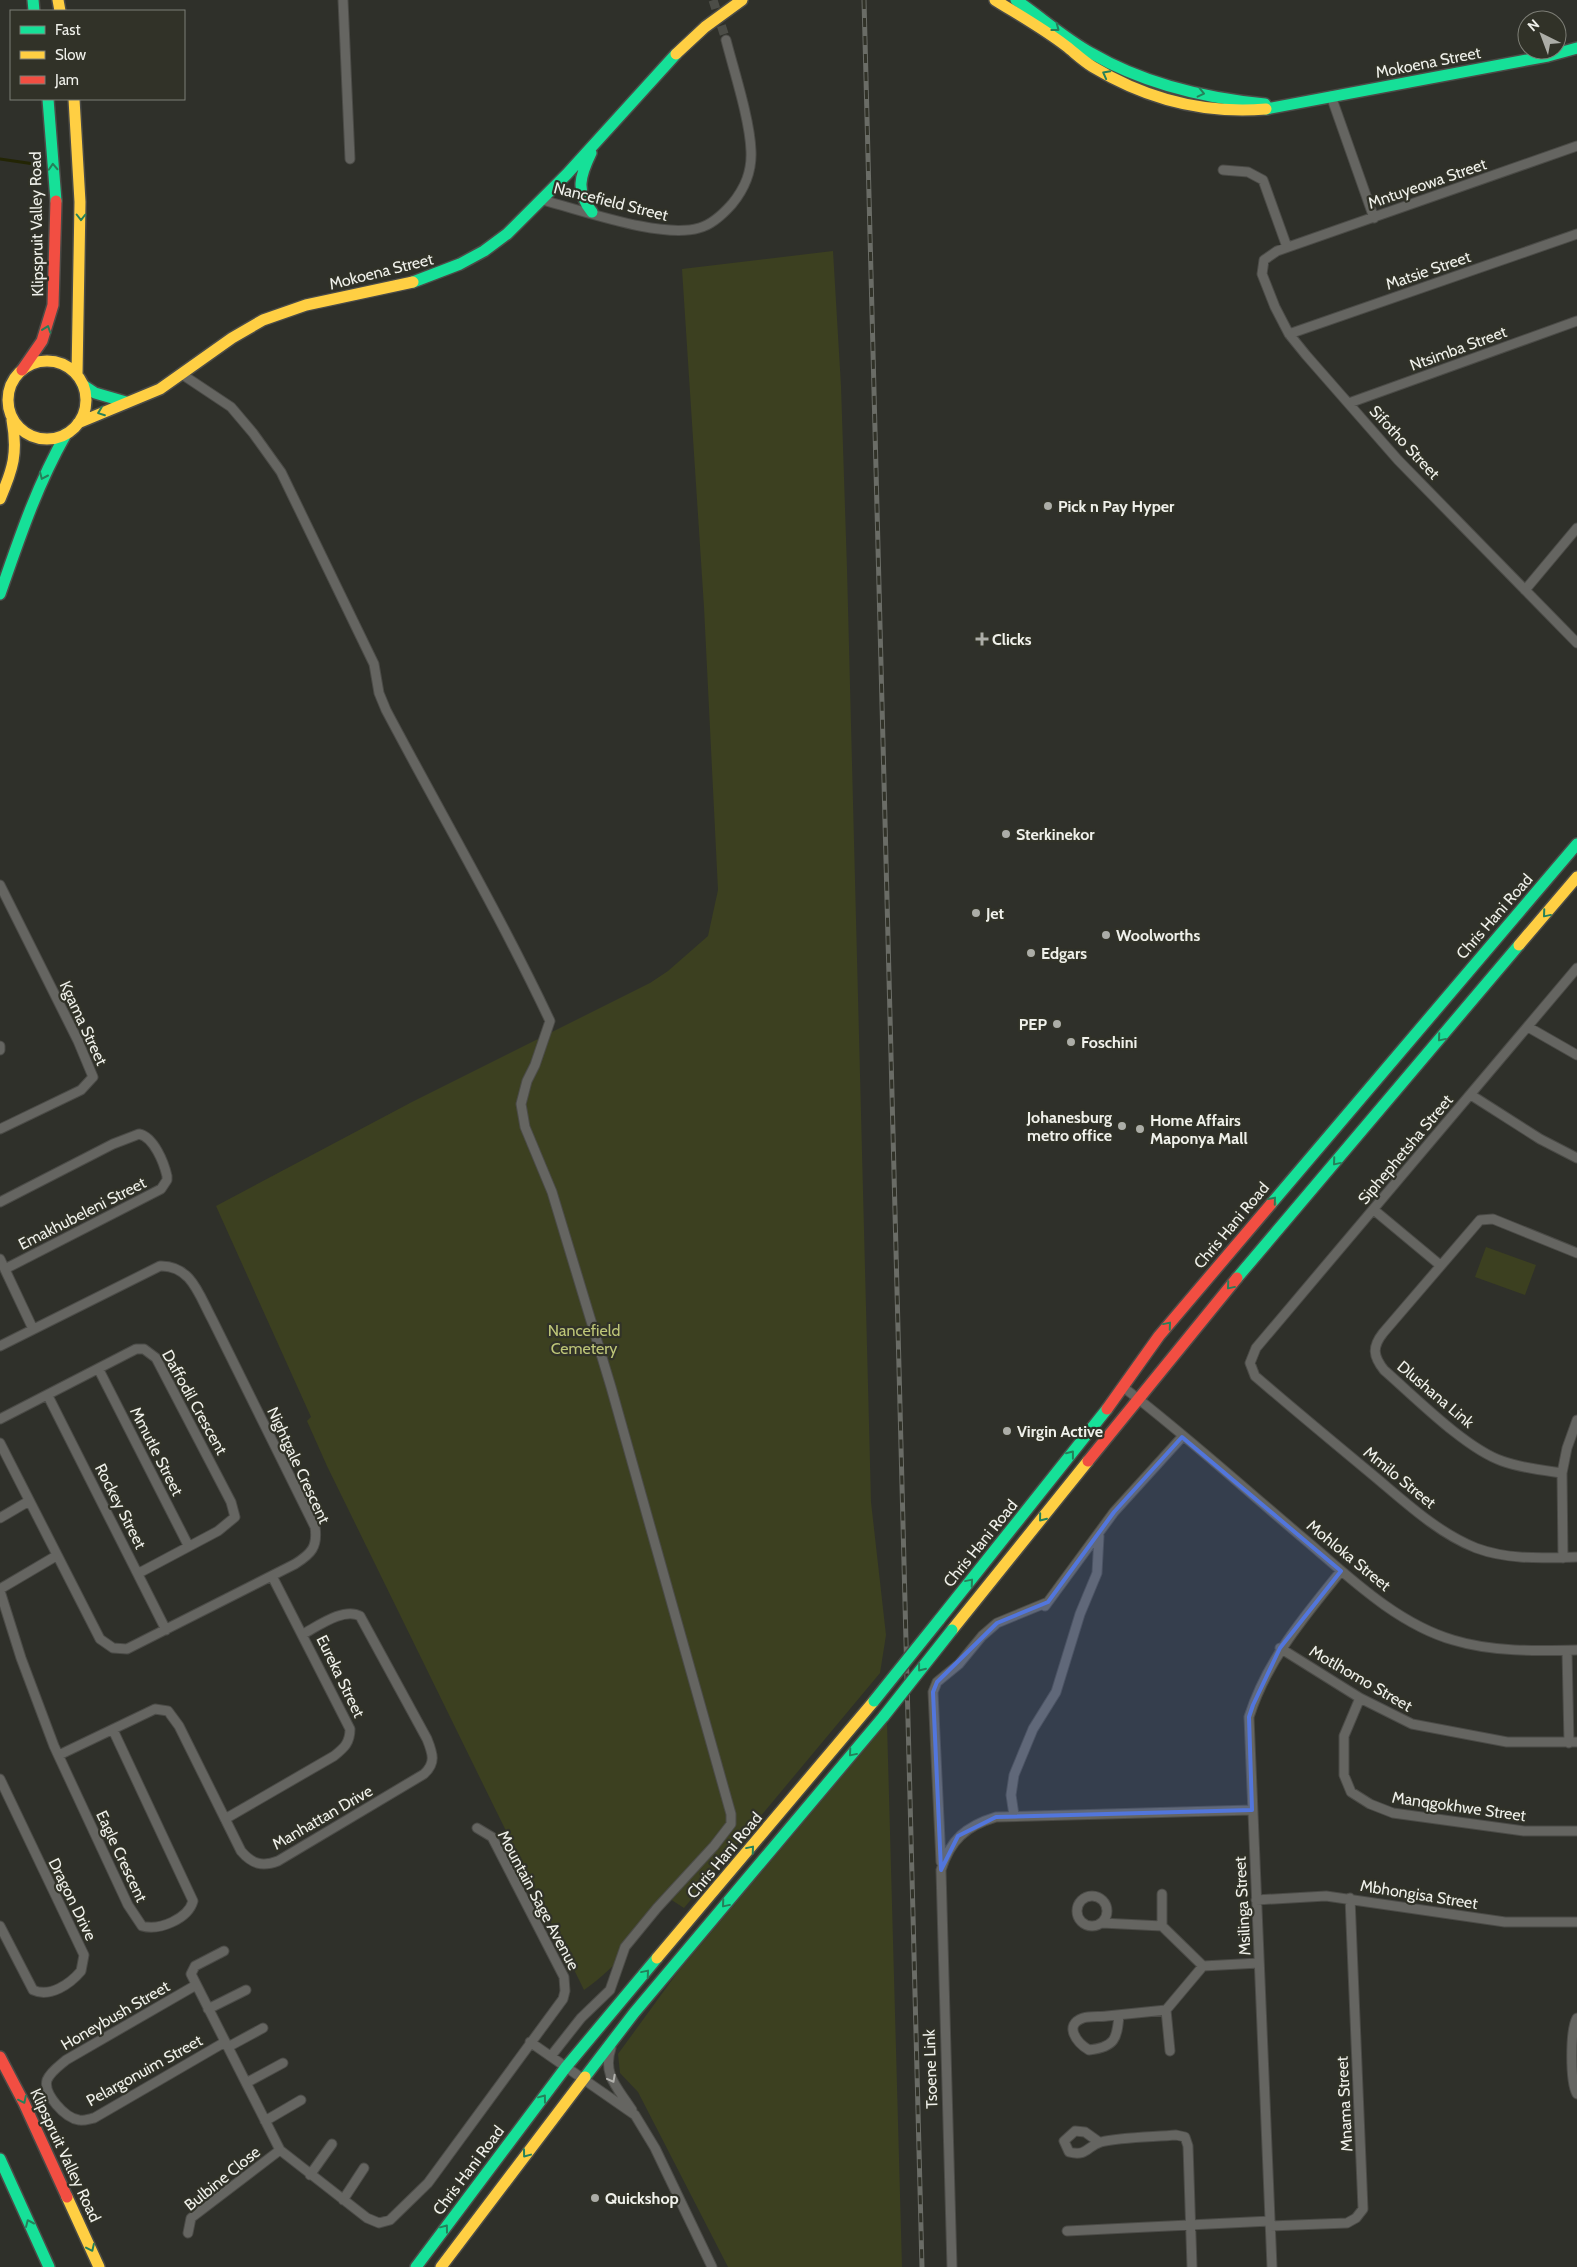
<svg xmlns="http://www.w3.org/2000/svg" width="1577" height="2267" viewBox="0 0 1577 2267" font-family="Cabin,sans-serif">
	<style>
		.green { fill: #3c4020 }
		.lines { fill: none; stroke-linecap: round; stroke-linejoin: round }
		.stream { stroke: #232504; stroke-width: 3 }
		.street-tunnel { stroke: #4c4d47; stroke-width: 9; stroke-dasharray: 9 4.5; stroke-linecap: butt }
		.street-casing { stroke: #4b4b47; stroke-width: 11 }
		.fast-casing { stroke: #4b4b47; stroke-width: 14 }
		.slow-casing { stroke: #4b4b47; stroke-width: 14 }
		.jam-casing { stroke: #4b4b47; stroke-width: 14 }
		.street { stroke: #656561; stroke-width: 9 }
		.fast { stroke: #16e098; stroke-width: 11 }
		.slow { stroke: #ffcf43; stroke-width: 11 }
		.jam { stroke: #f24e42; stroke-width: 11 }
		.rail-casing { stroke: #6a6c66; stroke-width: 5 }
		.rail { stroke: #313228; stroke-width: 3; stroke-dasharray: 9; stroke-linecap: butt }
		.fast-bridge-casing { stroke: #4b4b47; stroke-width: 14; stroke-linecap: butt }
		.fast-bridge { stroke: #16e098; stroke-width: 11 }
		.oneway { stroke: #25805a }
		.oneway2 { stroke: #b1b1ac }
		.marked { fill: #5276dc; fill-opacity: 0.2; stroke: #5276dc; stroke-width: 4; stroke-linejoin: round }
		.poi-dot { fill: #acada7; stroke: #313228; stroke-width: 2 }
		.labels { text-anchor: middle; stroke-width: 4.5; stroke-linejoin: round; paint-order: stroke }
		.street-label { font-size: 16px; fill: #eff0ea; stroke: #313228 }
		.poi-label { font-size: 16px; font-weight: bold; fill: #eff0ea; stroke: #313228; text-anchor: start }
		.park-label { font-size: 16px; fill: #bec678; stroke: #313228 }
	</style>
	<rect width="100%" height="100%" fill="#2f302a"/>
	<path class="green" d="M833 251 841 386 847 569 871 1502 886 1635 880 1673 684 1908 670 1899C644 1931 618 1967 584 1990L327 1466 307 1421 311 1417 216 1206 410 1103 650 983 668 971 708 936 718 890 704 607 682 269Z
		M1486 1247 1536 1265 1525 1295 1475 1277Z
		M887 1723 902 2267H728L638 2092 620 2073 618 2054 677 1973Z"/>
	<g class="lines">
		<path class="stream" d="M0 159 41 165"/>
		<path class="street-tunnel" d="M713 0 726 40"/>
		<g class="street-casing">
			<path id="street" d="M343 0 350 159
				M1331 96 1374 218
				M1577 146 1277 251 1264 260 1262 274 1275 307 1289 334 1306 355 1398 460 1577 643
				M1223 170 1248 172 1263 180 1287 247
				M542 200C582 210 661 239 699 228 711 225 724 213 732 204 745 188 752 172 751 151 750 120 734 71 726 40
				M1289 334 1577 234
				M183 375 231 407 253 433 281 472 374 664 379 693 386 710C441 814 500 915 550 1021L535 1065 527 1081 521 1104 525 1127 552 1192 611 1387 731 1814V1824L714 1846 657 1908 625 1947 610 1990 581 2018 551 2056
				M1349 403 1577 321
				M1525 590 1577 528
				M0 885 78 1041 93 1077 81 1090 0 1129
				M1577 968 1256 1348 1250 1363 1255 1376 1269 1388C1304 1418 1339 1447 1374 1476 1405 1502 1438 1533 1476 1548 1508 1560 1543 1558 1577 1557
				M1528 1027 1577 1055
				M0 1046V1050
				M1471 1095 1540 1139 1577 1158
				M0 1202 113 1144 139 1134C154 1137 164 1163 167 1176V1180L161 1189 5 1269
				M1374 1210 1440 1265
				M0 1259 33 1329
				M0 1346 160 1266C191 1265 199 1295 212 1319L315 1527C318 1547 311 1554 295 1564L127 1649 113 1648 100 1639 0 1443
				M99 1370 188 1545
				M1123 1387C1187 1436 1247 1491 1309 1543 1351 1579 1398 1624 1453 1640 1492 1652 1536 1651 1577 1650
				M48 1396 166 1630
				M0 1419 136 1349H144L156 1358 231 1502 235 1517 218 1531 139 1573
				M1562 1473C1541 1470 1521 1468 1502 1461 1465 1448 1415 1397 1384 1370 1373 1356 1372 1347 1383 1333L1480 1220 1493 1219 1577 1253
				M0 1518 29 1501
				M1563 1558 1562 1473 1567 1448 1577 1420
				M0 1589 56 1556
				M0 1591 21 1658 54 1746 128 1905 142 1926C159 1931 188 1919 193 1901L113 1730
				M1045 1606 1114 1512 1182 1437
				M1280 1648 1360 1698 1412 1724 1507 1742H1577
				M1567 1651 1569 1743
				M1360 1698 1344 1736V1775L1351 1792 1370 1804 1393 1813 1524 1831H1577
				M59 1755 155 1709 168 1711 179 1726 241 1851C252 1864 262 1867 278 1861L424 1774C436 1763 433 1754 427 1739L360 1616C344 1607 318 1626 303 1634
				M0 1779 84 1955 81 1971C70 1984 50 1998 33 1990L0 1926
				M1014 1815 1011 1795 1014 1775 1033 1729 1056 1692 1080 1614 1097 1573 1099 1536
				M225 1819 334 1756C344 1748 350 1743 350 1729L272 1576
				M941 1862 933 1692 937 1682 959 1664 982 1636 997 1623 1048 1602
				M1162 1894V1926
				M1077 1911a15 15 0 1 1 30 0a15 15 0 1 1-30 0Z
				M1256 1900 1326 1896 1505 1922H1577
				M1102 1923 1162 1926 1203 1966
				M224 1951 195 1966 191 1974 280 2150 367 2218 379 2223 390 2220 428 2183 563 1999 565 1991 564 1977 492 1837 477 1828
				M196 1985 66 2060C59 2066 50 2072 47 2080 43 2094 65 2118 79 2120 83 2121 89 2119 94 2118L225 2042
				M208 2009 246 1990
				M1166 2010 1170 2051
				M1119 2015C1117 2039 1115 2047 1089 2050 1077 2043 1063 2025 1083 2018 1090 2016 1100 2017 1107 2016 1127 2014 1147 2012 1166 2010L1203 1966 1259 1963
				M1577 2018C1570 2030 1570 2082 1577 2094
				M530 2042 635 2115 655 2148 712 2267
				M228 2047 263 2028
				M611 2048C602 2075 618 2088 632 2110
				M246 2083 283 2063
				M265 2121 301 2100
				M1099 2142 1085 2132 1075 2131 1064 2141 1069 2152C1087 2157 1087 2146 1101 2142 1121 2137 1154 2137 1176 2135L1185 2137 1188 2146 1192 2267
				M310 2175 332 2144
				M343 2200 364 2168
				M1270 2226 1347 2223 1356 2218 1363 2209 1350 1898
				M1067 2231 1270 2221
				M188 2233 191 2218 280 2150
				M952 2267 941 1870C950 1840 966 1826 996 1817L1252 1810
				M1272 2267 1249 1717C1267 1660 1304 1617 1341 1571"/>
		</g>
		<g class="fast-casing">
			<path id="fast" d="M33 0 34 11
				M1016 0C1041 17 1064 38 1091 53 1144 84 1204 98 1265 104
				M48 99 56 201
				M1266 109 1548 56 1577 48
				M591 153C580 176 575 191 592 212
				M413 282 460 264 484 251 507 234 567 174 676 54
				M83 385 95 393 126 402
				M0 594C19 539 37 485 66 434
				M1271 1204 1577 844
				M1237 1278 1519 945
				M939 1620 1107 1409
				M585 2077 634 2013 884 1716
				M0 2159 49 2267
				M416 2267 566 2067 657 1958"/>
		</g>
		<g class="slow-casing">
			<path id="slow" d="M58 0 60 11
				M995 0C1019 15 1044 29 1066 46 1075 53 1083 61 1093 67 1146 99 1205 114 1266 109
				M676 54 705 27 742 0
				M74 99 80 202 77 375
				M8 400a39 39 0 1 1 78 0a39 39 0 1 1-78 0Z
				M78 423 160 389 232 338 263 320 306 305 413 282
				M0 499C13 469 18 453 12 420
				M1519 945 1577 877
				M952 1630 1088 1461
				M657 1958 874 1701
				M67 2197 99 2267
				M441 2267 585 2077"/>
		</g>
		<g class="jam-casing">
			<path id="jam" d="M22 370 42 341 53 305 56 201
				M1107 1409 1159 1336 1271 1204
				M1088 1461 1237 1278
				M0 2057 24 2103 67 2197"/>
		</g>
		<use href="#street" class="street"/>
		<use href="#fast" class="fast"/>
		<use href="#slow" class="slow"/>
		<use href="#jam" class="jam"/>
		<g class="rail-casing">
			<path id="rail" d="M864 0 922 2267"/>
		</g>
		<use href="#rail" class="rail"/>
		<g class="fast-bridge-casing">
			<path id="fast-bridge" d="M874 1701 939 1620
				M884 1716 952 1630"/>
		</g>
		<use href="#fast-bridge" class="fast-bridge"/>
	</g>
	<defs><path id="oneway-chevron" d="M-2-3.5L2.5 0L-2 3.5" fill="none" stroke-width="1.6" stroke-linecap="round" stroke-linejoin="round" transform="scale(1.25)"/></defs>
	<g class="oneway">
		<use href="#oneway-chevron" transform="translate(1056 28) rotate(37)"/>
		<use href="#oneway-chevron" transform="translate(1106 74) rotate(-152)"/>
		<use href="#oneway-chevron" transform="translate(1201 93) rotate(13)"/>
		<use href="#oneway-chevron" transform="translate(53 167) rotate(-93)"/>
		<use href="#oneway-chevron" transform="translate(81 217) rotate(90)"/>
		<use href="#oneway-chevron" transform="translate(47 329) rotate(-71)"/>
		<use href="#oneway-chevron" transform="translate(101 412) rotate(159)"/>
		<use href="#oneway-chevron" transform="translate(43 476) rotate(114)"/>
		<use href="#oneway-chevron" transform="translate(1546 914) rotate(130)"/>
		<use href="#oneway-chevron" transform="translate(1441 1038) rotate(130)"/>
		<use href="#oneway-chevron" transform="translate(1336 1162) rotate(130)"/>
		<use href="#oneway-chevron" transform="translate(1273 1200) rotate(-50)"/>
		<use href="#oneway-chevron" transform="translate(1230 1286) rotate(130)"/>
		<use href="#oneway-chevron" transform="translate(1168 1325) rotate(-50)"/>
		<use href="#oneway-chevron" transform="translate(1071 1454) rotate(-52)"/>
		<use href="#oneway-chevron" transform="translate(1042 1518) rotate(129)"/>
		<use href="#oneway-chevron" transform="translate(970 1582) rotate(-50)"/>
		<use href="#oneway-chevron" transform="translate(921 1668) rotate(128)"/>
		<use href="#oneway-chevron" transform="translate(852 1753) rotate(130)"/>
		<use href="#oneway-chevron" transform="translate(751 1849) rotate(-50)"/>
		<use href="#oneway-chevron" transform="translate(725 1904) rotate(130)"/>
		<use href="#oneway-chevron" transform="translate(646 1973) rotate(-50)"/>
		<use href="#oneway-chevron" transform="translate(543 2098) rotate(-53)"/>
		<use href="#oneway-chevron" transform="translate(23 2100) rotate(64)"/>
		<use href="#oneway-chevron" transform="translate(526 2154) rotate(127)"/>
		<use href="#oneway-chevron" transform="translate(29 2223) rotate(-114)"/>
		<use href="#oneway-chevron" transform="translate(445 2228) rotate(-53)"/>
		<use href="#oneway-chevron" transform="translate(91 2248) rotate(65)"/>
	</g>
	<use class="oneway2" href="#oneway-chevron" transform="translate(612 2079) rotate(62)"/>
	<path class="marked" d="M1182 1437 1341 1571 1280 1648 1253 1705 1249 1717 1252 1810 996 1817 958 1836 941 1870 933 1692 937 1682 997 1623 1048 1602 1114 1512Z"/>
	<g class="poi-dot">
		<circle cx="1048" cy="506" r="5"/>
		<path d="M979.5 631.5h5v5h5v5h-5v5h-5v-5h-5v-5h5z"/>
		<circle cx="1006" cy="834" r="5"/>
		<circle cx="976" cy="913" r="5"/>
		<circle cx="1106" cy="935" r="5"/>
		<circle cx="1031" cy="953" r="5"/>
		<circle cx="1057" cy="1024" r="5"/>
		<circle cx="1071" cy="1042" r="5"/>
		<circle cx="1122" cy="1126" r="5"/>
		<circle cx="1140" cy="1129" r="5"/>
		<circle cx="1007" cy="1431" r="5"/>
		<circle cx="595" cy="2198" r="5"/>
	</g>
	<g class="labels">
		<g class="street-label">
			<text transform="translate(1428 62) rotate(-11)" y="6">Mokoena Street</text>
			<text transform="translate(1427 183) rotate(-19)" y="6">Mntuyeowa Street</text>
			<text transform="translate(611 201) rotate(14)" y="6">Nancefield Street</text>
			<text transform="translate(36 224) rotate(-91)" y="6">Klipspruit Valley Road</text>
			<text transform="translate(1428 270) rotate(-19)" y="6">Matsie Street</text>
			<text transform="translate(381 271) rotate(-14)" y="6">Mokoena Street</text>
			<text transform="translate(1458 348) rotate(-20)" y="6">Ntsimba Street</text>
			<text transform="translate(1405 442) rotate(47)" y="6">Sifotho Street</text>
			<text transform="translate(1494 916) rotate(-49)" y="6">Chris Hani Road</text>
			<text transform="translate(84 1023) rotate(65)" y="6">Kgama Street</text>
			<text transform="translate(1405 1149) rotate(-50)" y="6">Siphephetsha Street</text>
			<text transform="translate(82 1213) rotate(-27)" y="6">Emakhubeleni Street</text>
			<text transform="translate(1231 1225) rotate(-50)" y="6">Chris Hani Road</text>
			<text transform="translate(1436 1394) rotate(40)" y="6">Dlushana Link</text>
			<text transform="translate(195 1402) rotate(61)" y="6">Daffodil Crescent</text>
			<text transform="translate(157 1451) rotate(63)" y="6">Mmutle Street</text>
			<text transform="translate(299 1465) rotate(65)" y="6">Nightgale Crescent</text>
			<text transform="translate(1400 1477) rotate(39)" y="6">Mmilo Street</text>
			<text transform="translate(121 1506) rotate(63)" y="6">Rockey Street</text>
			<text transform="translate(980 1543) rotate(-51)" y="6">Chris Hani Road</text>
			<text transform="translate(1349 1555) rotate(39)" y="6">Mohloka Street</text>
			<text transform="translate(341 1676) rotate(64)" y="6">Eureka Street</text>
			<text transform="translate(1361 1678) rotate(30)" y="6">Motlhomo Street</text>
			<text transform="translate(1459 1806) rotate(8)" y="6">Manqgokhwe Street</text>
			<text transform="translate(322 1817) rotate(-30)" y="6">Manhattan Drive</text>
			<text transform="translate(724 1855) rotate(-50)" y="6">Chris Hani Road</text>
			<text transform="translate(122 1856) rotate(65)" y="6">Eagle Crescent</text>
			<text transform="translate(1419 1894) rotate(9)" y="6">Mbhongisa Street</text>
			<text transform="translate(73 1899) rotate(64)" y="6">Dragon Drive</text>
			<text transform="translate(539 1900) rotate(62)" y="6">Mountain Sage Avenue</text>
			<text transform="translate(1242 1906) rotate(-93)" y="6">Msilinga Street</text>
			<text transform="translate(115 2015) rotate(-30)" y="6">Honeybush Street</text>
			<text transform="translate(930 2069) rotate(-92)" y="6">Tsoene Link</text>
			<text transform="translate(144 2070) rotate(-29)" y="6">Pelargonuim Street</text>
			<text transform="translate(1344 2104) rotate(-93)" y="6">Mnama Street</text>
			<text transform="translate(66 2155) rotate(65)" y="6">Klipspruit Valley Road</text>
			<text transform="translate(468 2170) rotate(-53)" y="6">Chris Hani Road</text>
			<text transform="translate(222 2178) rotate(-39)" y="6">Bulbine Close</text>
		</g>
		<g class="poi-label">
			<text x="1058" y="512">Pick n Pay Hyper</text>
			<text x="992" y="645">Clicks</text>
			<text x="1016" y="840">Sterkinekor</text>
			<text x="986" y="919">Jet</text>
			<text x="1116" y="941">Woolworths</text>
			<text x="1041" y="959">Edgars</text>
			<text x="1047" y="1030" text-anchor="end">PEP</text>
			<text x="1081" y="1048">Foschini</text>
			<text x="1112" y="1123" text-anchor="end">Johanesburg<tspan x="1112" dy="18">metro office</tspan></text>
			<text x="1150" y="1126">Home Affairs<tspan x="1150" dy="18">Maponya Mall</tspan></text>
			<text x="1017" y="1437">Virgin Active</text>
			<text x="605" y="2204">Quickshop</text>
		</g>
		<g class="park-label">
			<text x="584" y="1336">Nancefield<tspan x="584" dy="18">Cemetery</tspan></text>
		</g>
	</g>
	<rect x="10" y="10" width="175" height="90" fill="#313228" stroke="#7d7e76"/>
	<rect x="20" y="26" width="25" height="8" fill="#16e098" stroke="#7d7e76"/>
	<text x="55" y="35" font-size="15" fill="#eff0ea">Fast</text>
	<rect x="20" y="51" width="25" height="8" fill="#ffcf43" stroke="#7d7e76"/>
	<text x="55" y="60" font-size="15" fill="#eff0ea">Slow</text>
	<rect x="20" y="76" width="25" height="8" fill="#f24e42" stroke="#7d7e76"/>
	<text x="55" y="85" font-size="15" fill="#eff0ea">Jam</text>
	<g transform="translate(1542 35) rotate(318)"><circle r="24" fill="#313228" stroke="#7d7e76"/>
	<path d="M0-4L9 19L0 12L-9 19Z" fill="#acada7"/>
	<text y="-8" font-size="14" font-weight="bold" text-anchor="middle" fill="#eff0ea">N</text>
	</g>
</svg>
